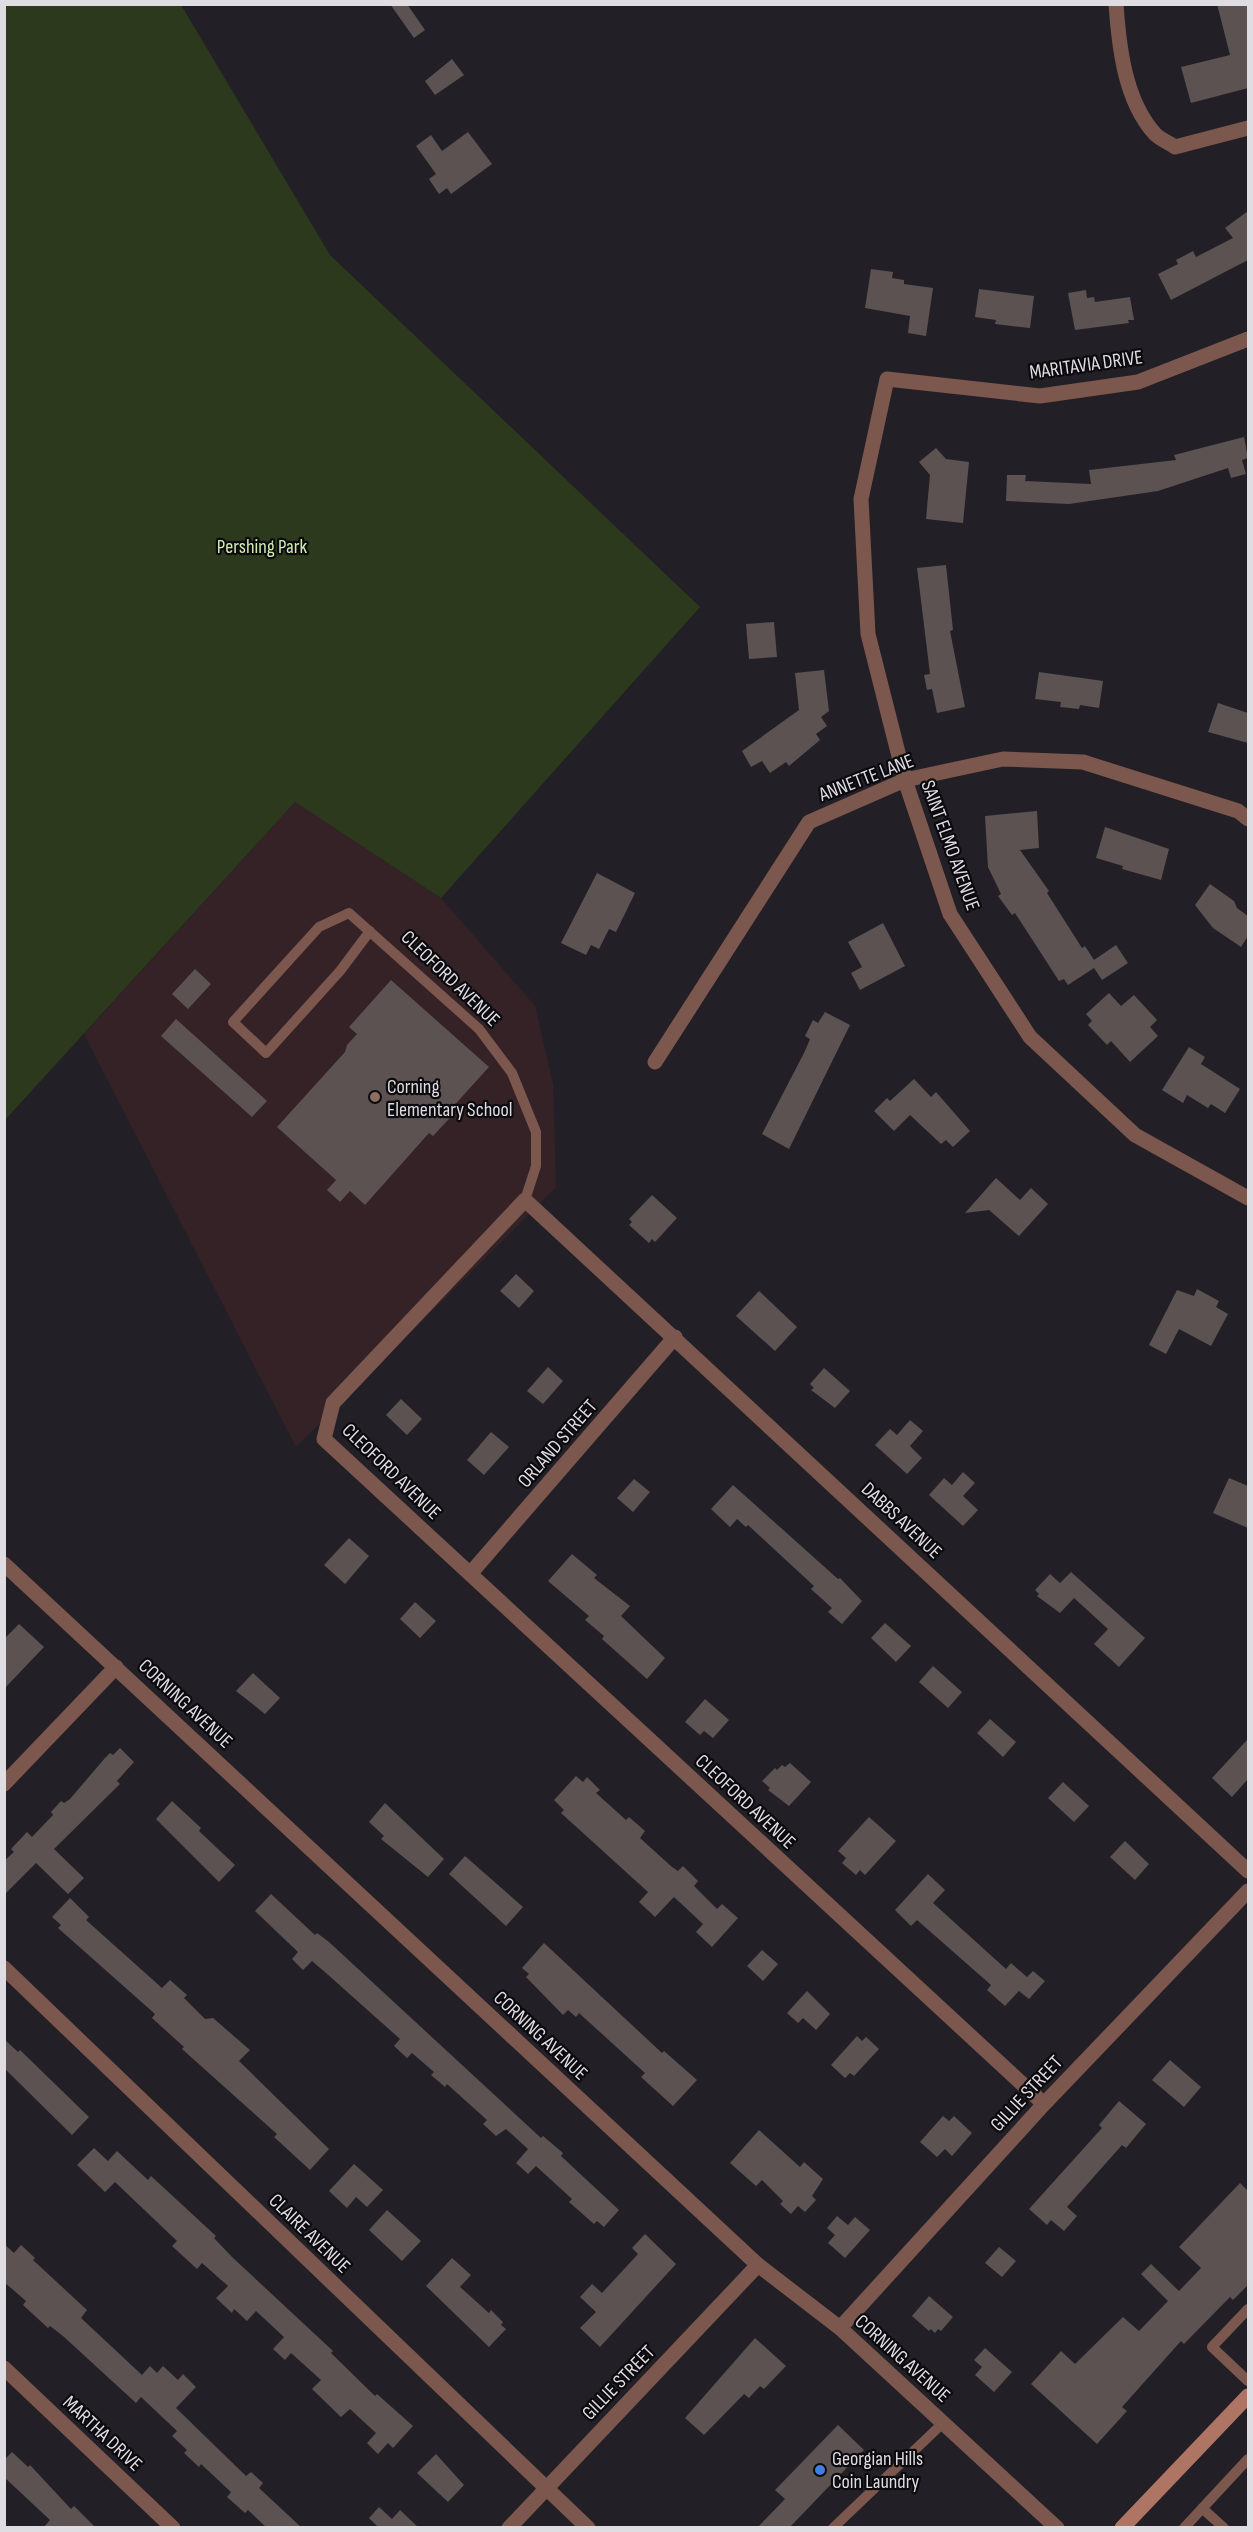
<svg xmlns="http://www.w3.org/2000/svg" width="1253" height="2532" viewBox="0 0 1253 2532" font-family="'Sofia Sans Condensed',sans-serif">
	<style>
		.education { fill: #352227 }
		.green { fill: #2c391d }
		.building { fill: #5b5251 }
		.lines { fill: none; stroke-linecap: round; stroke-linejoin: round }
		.service { stroke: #7b574d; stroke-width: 10 }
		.minor { stroke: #7b574d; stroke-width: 15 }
		.tertiary { stroke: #7b574d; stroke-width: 15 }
		.secondary { stroke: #ae7564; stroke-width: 15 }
		.education-dot { fill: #8d6e63; stroke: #0b0a0d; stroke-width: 2 }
		.shop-dot { fill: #3f7fe0; stroke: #0b0a0d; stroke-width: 2 }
		.labels { text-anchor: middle; stroke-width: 4.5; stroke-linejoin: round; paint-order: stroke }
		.street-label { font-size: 20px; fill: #dfdde2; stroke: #0b0a0d }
		.park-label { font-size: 20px; fill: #d0ecb1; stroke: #0b0a0d }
		.poi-label { font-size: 20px; fill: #dfdde2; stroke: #0b0a0d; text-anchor: start }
	</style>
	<rect width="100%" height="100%" fill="#222026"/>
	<path class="education" d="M295 802 441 898 535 1006 553 1084 556 1187 296 1447 84 1034Z"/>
	<path class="green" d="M5 4 181 5 330 255 700 607 441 898 295 802 5 1120Z"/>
	<path class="building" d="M390 4H407L425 30 414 38Z
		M1217 4H1248V88L1191 103 1181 67 1230 55Z
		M452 59 464 75 435 95 425 81Z
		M468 132 492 164 451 194 447 188 439 194 429 179 436 174 416 146 431 135 442 151Z
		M1248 211V260L1171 300 1158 274 1178 264 1176 260 1193 251 1196 257 1233 238 1225 228Z
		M871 269 893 272 892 278 904 280V284L933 288 926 336 908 333 910 316 865 308Z
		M979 289 1034 296 1030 328 995 324 996 320 975 317Z
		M1086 290 1087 298 1094 297 1095 302 1130 297 1134 320H1128L1129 323 1075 330 1068 293Z
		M1244 437 1248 458 1242 460 1246 474 1231 478 1228 468 1158 491 1069 504 1006 501 1007 475H1026L1025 481 1091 484 1089 470 1176 460 1174 455Z
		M936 448 946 459 969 462 963 523 926 519 930 475 919 462Z
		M946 565 953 630 950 631 965 707 937 713 932 689 927 690 924 675 930 674 917 568Z
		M774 622 777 657 749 659 746 624Z
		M824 670 829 711 821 717 827 726 816 734 820 740 789 766 786 762 770 773 762 761 751 767 742 751 799 710 795 673Z
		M1039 672 1103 681 1099 708 1080 705 1079 709 1060 707 1061 702 1035 699Z
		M1218 703 1248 713V743L1208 732Z
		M1037 811 1039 848 1020 850 1049 891 1047 893 1082 948 1085 946 1094 960 1116 945 1128 963 1102 980 1094 968 1068 985 1064 979 1059 981 1015 913 1012 915 998 896 1001 894 988 867 985 816Z
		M1105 827 1169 849 1161 880 1122 869 1123 866 1096 858Z
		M597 873 635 893 616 932 609 929 599 949 591 945 586 955 561 943Z
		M1210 884 1234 901 1237 908 1248 916V936L1241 947 1213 928 1195 905Z
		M883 923 905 966 860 990 851 973 862 967 848 942Z
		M195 969 211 984 188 1009 172 994Z
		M391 980 489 1067 450 1110 454 1113 448 1120 433 1136 429 1133 365 1205 350 1191 340 1202 327 1190 336 1180 277 1127 345 1052 347 1045 357 1034 349 1027Z
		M1109 993 1121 1006 1134 995 1157 1020 1150 1027 1158 1036 1130 1062 1111 1041 1107 1045 1088 1025 1092 1021 1086 1014Z
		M825 1012 850 1025 789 1149 762 1134 805 1051 810 1039 805 1036 813 1020 818 1023Z
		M176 1019 267 1101 252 1117 161 1036Z
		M1189 1047 1205 1057 1201 1064 1240 1089 1225 1113 1211 1104 1208 1108 1187 1095 1183 1103 1162 1090Z
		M914 1079 931 1097 936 1092 970 1131 953 1147 946 1140 941 1144 910 1115 894 1131 874 1111 887 1098 890 1101Z
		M996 1178 1020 1200 1031 1188 1048 1204 1019 1236 989 1210 965 1213Z
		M652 1195 677 1218 655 1242 652 1239 649 1243 629 1225 632 1222 629 1219Z
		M516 1274 534 1291 519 1308 500 1291Z
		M1197 1289 1219 1301 1216 1307 1228 1314 1211 1346 1179 1329 1166 1354 1149 1345 1177 1290 1194 1296Z
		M759 1291 797 1327 775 1351 736 1316Z
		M548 1367 563 1381 543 1404 527 1391Z
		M824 1368 850 1391 835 1408 811 1390 814 1388 810 1384Z
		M401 1399 422 1419 407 1435 386 1415Z
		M910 1420 923 1431 910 1446 922 1458 907 1474 875 1445 890 1429 897 1435Z
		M491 1432 509 1447 484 1475 467 1460Z
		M963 1472 975 1483 963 1496 978 1510 963 1526 929 1495 944 1478 952 1485Z
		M1229 1478 1248 1486V1528L1213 1513Z
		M634 1479 650 1492 633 1512 617 1498Z
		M733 1485 838 1579 840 1578 862 1601 842 1624 828 1612 832 1608 811 1589 814 1586 748 1525 746 1527 737 1519 730 1527 711 1509Z
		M349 1538 369 1556 345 1584 324 1565Z
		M572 1554 597 1575 594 1578 630 1606 621 1616 665 1658 647 1679 602 1639 604 1636 585 1620 589 1616 548 1581Z
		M1071 1572 1145 1638 1119 1667 1094 1644 1108 1629 1074 1598 1060 1613 1037 1596 1039 1594 1035 1590 1050 1574 1060 1583Z
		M415 1602 436 1621 420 1638 400 1619Z
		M885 1623 911 1646 896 1662 871 1638Z
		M19 1624 44 1647 4 1689V1639Z
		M933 1666 962 1692 948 1708 919 1682Z
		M253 1673 280 1698 265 1714 236 1691Z
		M705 1699 729 1720 713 1738 704 1731 700 1735 685 1722Z
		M990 1719 1016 1742 1003 1757 977 1733Z
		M1248 1739V1779L1232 1797 1212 1778Z
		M120 1748 134 1762 117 1781 120 1784 54 1849 84 1878 68 1894 36 1863 4 1895V1861L14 1852 11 1849 27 1832 32 1837 53 1815 51 1812 61 1801 64 1803 70 1799 105 1758 110 1753 113 1755Z
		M790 1763 811 1782 789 1806 768 1790 770 1788 762 1781 775 1768 777 1770 782 1765 785 1767Z
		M576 1776 583 1782 587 1777 600 1790 596 1793 626 1820 629 1817 645 1831 640 1838 672 1867 678 1871 683 1866 698 1881 694 1886 717 1909 722 1904 738 1918 712 1947 696 1932 703 1924 674 1897 655 1917 639 1902 648 1892 561 1813 564 1810 554 1800Z
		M1063 1782 1089 1806 1074 1822 1048 1798Z
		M172 1801 201 1828 199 1831 235 1865 219 1882 156 1819Z
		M385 1803 444 1859 428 1877 381 1839 384 1836 369 1822Z
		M869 1817 896 1841 865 1875 860 1870 856 1875 842 1863 846 1858 838 1851Z
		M1125 1841 1149 1864 1135 1880 1110 1857Z
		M465 1856 523 1907 506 1926 449 1874Z
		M928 1874 945 1890 933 1903 1006 1969 1011 1963 1027 1977 1033 1971 1045 1981 1029 1999 1019 1991 1005 2006 987 1990 991 1985 917 1920 911 1926 895 1910Z
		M271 1894 315 1935 317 1933 329 1942 541 2138 543 2136 563 2153 561 2156 619 2210 604 2227 597 2221 594 2224 569 2202 572 2199 536 2166 528 2174 516 2163 528 2149 506 2129 496 2136 483 2124 487 2120 447 2084 445 2087 431 2075 434 2072 412 2053 407 2058 394 2046 400 2039 326 1973 312 1961 303 1970 292 1959 298 1952 255 1911Z
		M70 1898 89 1917 86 1920 162 1988 170 1980 187 1995 184 1998 205 2019 213 2018 250 2050 239 2061 329 2149 310 2170 274 2137 277 2134 182 2049 184 2047 152 2018 155 2014 58 1928 61 1925 52 1917Z
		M544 1943 662 2053 664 2051 697 2080 673 2106 641 2077 645 2073 579 2013 576 2017 568 2010 563 2015 526 1977 529 1974 522 1968Z
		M762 1950 778 1964 763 1981 747 1966Z
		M807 1991 830 2014 816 2030 803 2018 798 2023 787 2013Z
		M857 2036 862 2041 866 2037 879 2049 854 2076 850 2073 845 2078 831 2065Z
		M4 2039 18 2052 20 2050 89 2117 72 2135 4 2068Z
		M1170 2060 1201 2087 1184 2107 1152 2080Z
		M1119 2101 1146 2124 1126 2148 1122 2145 1067 2207 1077 2216 1064 2231 1051 2220 1047 2225 1029 2209 1102 2128 1099 2125Z
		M943 2116 949 2121 954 2116 972 2133 952 2156 945 2149 937 2157 920 2142Z
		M759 2130 800 2167 804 2162 823 2179 812 2196 816 2200 805 2212 798 2206 791 2214 780 2204 783 2201 762 2180 756 2186 730 2163Z
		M94 2148 108 2161 117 2151 148 2180 151 2176 216 2236 214 2238 232 2257 333 2351 331 2353 375 2396 377 2394 413 2426 393 2448 388 2443 378 2454 367 2443 376 2433 350 2409 341 2417 312 2389 321 2380 291 2353 285 2360 273 2349 284 2337 256 2311 247 2321 234 2309 232 2313 216 2298 228 2286 202 2263 197 2269 172 2246 177 2241 115 2182 105 2192 77 2165Z
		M354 2164 383 2190 367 2207 356 2197 347 2208 329 2191Z
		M1240 2183 1248 2191V2285L1233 2300 1230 2297 1184 2344 1181 2341 1122 2407 1127 2411 1097 2444 1031 2384 1061 2351 1075 2364 1123 2317 1139 2331 1168 2301 1141 2274 1151 2264 1179 2291 1201 2268 1179 2247Z
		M387 2210 421 2241 402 2261 369 2230Z
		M837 2216 848 2225 855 2217 870 2230 845 2258 828 2243 835 2235 827 2228Z
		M645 2234 676 2264 600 2347 580 2328 596 2312 580 2297 592 2284 602 2293 638 2254 632 2248Z
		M4 2244 14 2253 21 2245 35 2258 33 2260 87 2310 81 2318 142 2375 150 2366 157 2373 163 2366 178 2380 183 2374 196 2387 176 2408 246 2476 251 2472 263 2483 259 2488 302 2528H267L248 2510 245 2513 227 2497 231 2492 201 2464 199 2467 184 2453 187 2450 172 2436 177 2431 141 2397 136 2403 63 2336 50 2326 48 2328 23 2305 26 2301 4 2282Z
		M999 2247 1016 2261 1002 2277 985 2263Z
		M452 2258 471 2275 460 2287 489 2313 491 2310 503 2322 501 2325 506 2329 489 2347 426 2286Z
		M929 2296 953 2317 941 2331 938 2329 935 2333 931 2329 929 2331 912 2316Z
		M755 2338 786 2366 764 2389 760 2386 749 2398 744 2394 704 2435 685 2418Z
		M985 2348 1012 2372 994 2392 975 2375 982 2367 974 2360Z
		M838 2425 864 2450 789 2528H757L785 2499 775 2490Z
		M12 2452 28 2467 30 2465 71 2509 74 2506 96 2528H43L50 2520 4 2477V2460Z
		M436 2454 464 2485 448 2502 417 2473Z
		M379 2507 392 2519 400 2510 419 2528H379L369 2518Z"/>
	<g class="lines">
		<path class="service" d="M370 931 340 971 266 1053 233 1022 319 927 349 913 479 1029 512 1073 536 1132V1166L525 1200
			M1248 2309 1212 2347 1248 2381
			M1202 2508 1224 2528
			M833 2528 943 2423
			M1184 2528 1248 2459"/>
		<path class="minor" d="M1116 4C1119 48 1125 101 1155 134 1160 139 1169 143 1175 147L1248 128
			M1248 339 1138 382 1040 396 887 379 861 499 868 634 905 780 950 914 1030 1037 1135 1135 1248 1198
			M655 1062 809 822 905 780 1003 759 1083 762 1238 811 1248 819
			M470 1574 675 1337
			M4 1784 116 1667
			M4 1968 588 2528
			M1044 2104 324 1439 333 1403 525 1200 1248 1871
			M840 2328 1044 2104 1248 1891
			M4 2368 173 2528
			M509 2528 758 2265"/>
		<path class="tertiary" d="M4 1564 758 2265 840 2328 1057 2528"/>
		<path class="secondary" d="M1122 2528 1248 2396"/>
	</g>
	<circle class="education-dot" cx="375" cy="1097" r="6"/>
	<circle class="shop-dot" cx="820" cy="2470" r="6"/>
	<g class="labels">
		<g class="street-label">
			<text transform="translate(1086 364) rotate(-8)" y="7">MARITAVIA DRIVE</text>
			<text transform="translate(866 777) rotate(-21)" y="7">ANNETTE LANE</text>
			<text transform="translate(951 845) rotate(70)" y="7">SAINT ELMO AVENUE</text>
			<text transform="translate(451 978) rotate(44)" y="7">CLEOFORD AVENUE</text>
			<text transform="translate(557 1443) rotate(-49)" y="7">ORLAND STREET</text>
			<text transform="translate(392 1471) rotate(44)" y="7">CLEOFORD AVENUE</text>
			<text transform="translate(902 1520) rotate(43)" y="7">DABBS AVENUE</text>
			<text transform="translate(186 1703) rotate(43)" y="7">CORNING AVENUE</text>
			<text transform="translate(746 1801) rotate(43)" y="7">CLEOFORD AVENUE</text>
			<text transform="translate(541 2035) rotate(43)" y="7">CORNING AVENUE</text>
			<text transform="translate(1026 2093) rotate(-47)" y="7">GILLIE STREET</text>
			<text transform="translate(310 2233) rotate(44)" y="7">CLAIRE AVENUE</text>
			<text transform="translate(903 2358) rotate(42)" y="7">CORNING AVENUE</text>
			<text transform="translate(618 2382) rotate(-46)" y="7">GILLIE STREET</text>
			<text transform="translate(103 2433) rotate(43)" y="7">MARTHA DRIVE</text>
		</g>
		<g class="park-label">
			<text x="262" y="553">Pershing Park</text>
		</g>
		<g class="poi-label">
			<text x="387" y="1093">Corning<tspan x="387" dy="23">Elementary School</tspan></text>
			<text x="832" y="2465">Georgian Hills<tspan x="832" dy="23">Coin Laundry</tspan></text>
		</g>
	</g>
	<rect width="1253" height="2532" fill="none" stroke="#dfdde2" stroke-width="12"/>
</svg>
